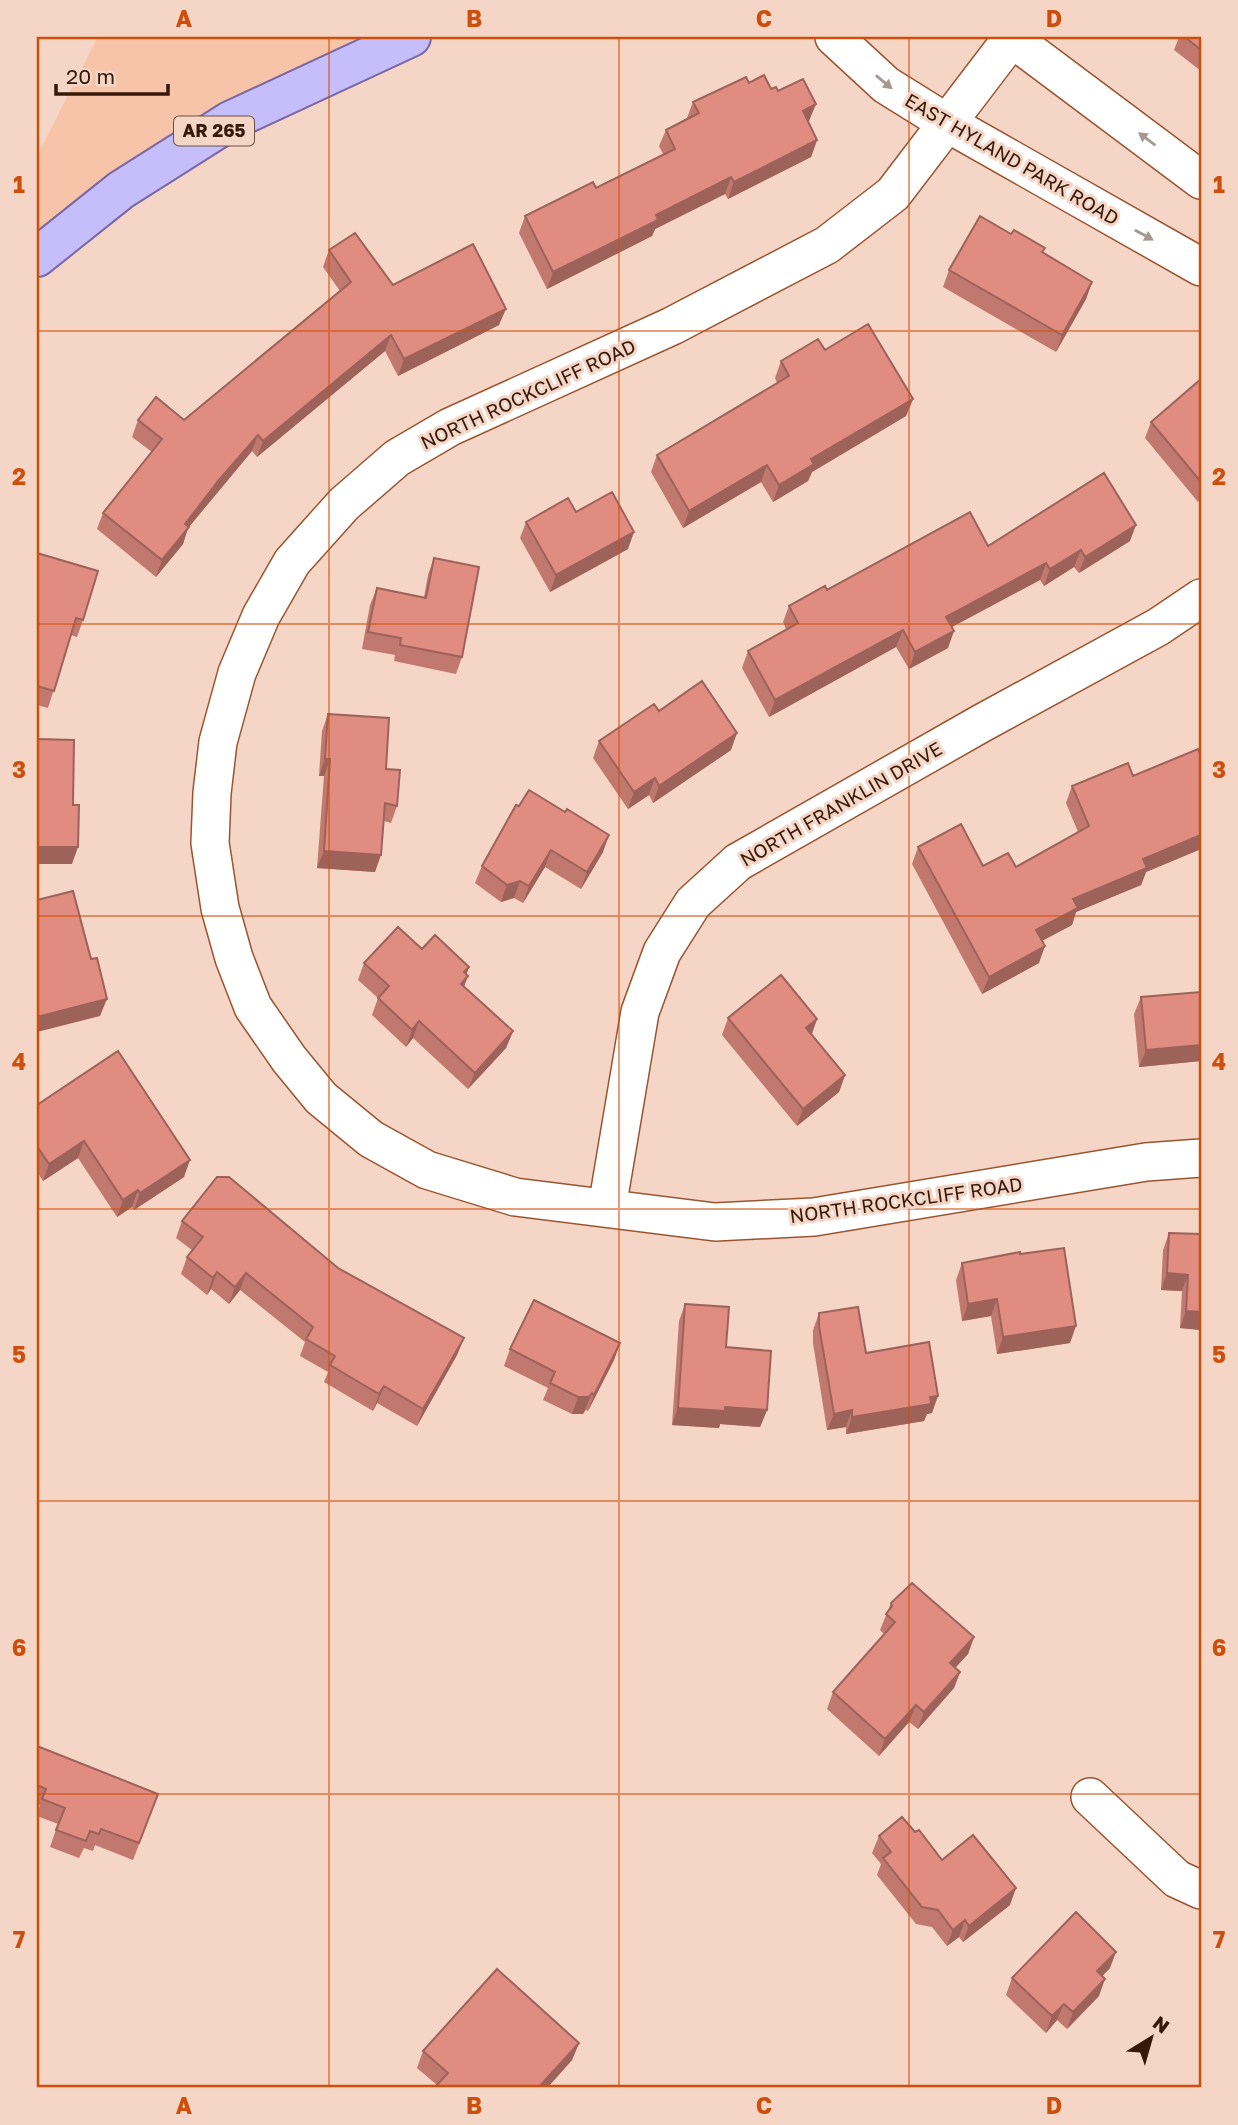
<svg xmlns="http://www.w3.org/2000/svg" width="1238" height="2125" viewBox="0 0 1238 2125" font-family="'Golos Text',sans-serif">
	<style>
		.built { fill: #f7c3a9 }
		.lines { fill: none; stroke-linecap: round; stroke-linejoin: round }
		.street-casing { stroke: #9a5530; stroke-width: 40 }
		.primary-casing { stroke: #7a68a4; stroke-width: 42 }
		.street { stroke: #fff; stroke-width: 37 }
		.primary { stroke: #c5befa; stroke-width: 38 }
		.wall { fill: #c1786f }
		.shaded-wall { fill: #9d625a }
		.building { fill: #e08c81; stroke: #9d625a; stroke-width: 2 }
		.oneway { fill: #a59890 }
		.grid { fill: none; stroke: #cd4f0c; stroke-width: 2; stroke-opacity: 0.55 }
		.labels { text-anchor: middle; stroke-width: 6; stroke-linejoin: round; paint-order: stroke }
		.shield { fill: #f5d5c5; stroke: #6f5141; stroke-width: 2 }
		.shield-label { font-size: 18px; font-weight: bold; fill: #361909 }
		.street-label { font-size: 19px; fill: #361909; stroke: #f5d5c5 }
		.neatline { fill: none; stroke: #cd4f0c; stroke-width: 2.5 }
		.grid-label { font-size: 23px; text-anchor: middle; font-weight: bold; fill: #cd4f0c }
	</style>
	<rect width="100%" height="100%" fill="#f5d5c5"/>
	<path class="built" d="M98 37H411L37 257V156Z"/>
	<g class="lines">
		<g class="street-casing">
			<path id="street" d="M834 37 886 85 947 123 1201 267
				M1010 37 1201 180
				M1012 38 893 194 827 245 672 326 450 427 397 458 344 504 292 562 261 616 237 673 218 742 212 793 210 843 220 908 234 958 253 1007 289 1059 321 1098 371 1139 427 1170 515 1197 715 1222 814 1217 1146 1162 1201 1158
				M607 1208 640 1012 662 952 693 903 738 862 982 723 1158 627 1201 598
				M1090 1797 1177 1879 1201 1890"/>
		</g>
		<g class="primary-casing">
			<path id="primary" d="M37 257 121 190 230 121 411 37"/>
		</g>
		<use href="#street" class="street"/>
		<use href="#primary" class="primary"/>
	</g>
	<path class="wall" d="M1179 37H1201V71L1174 50Z
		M749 83 778 91 816 104 808 122 817 140 811 157 728 199 725 194 655 229 652 236 547 289 519 233 525 216 596 188 663 154 659 146 666 130 687 118 693 102Z
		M1011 234 1045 248 1043 253 1092 282 1086 299 1056 352 943 287 949 270Z
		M329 250 393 285 499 325 398 376 385 351 257 457 252 451 188 528 183 544 156 577 97 529 103 513 152 452 132 437 138 420H184L340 291 323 267Z
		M825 350 913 399 906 416 812 472 808 481 773 502 761 482 683 528 651 472 657 455 777 383 775 378 781 361Z
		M1201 379V499L1198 502 1145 438 1151 422Z
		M576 512 628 549 550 592 520 538 526 522Z
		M1130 541 1079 573 1074 567 1044 586 1040 580 951 627 948 648 909 669 896 647 769 717 742 668 748 651 786 629 783 622 789 606 827 590 988 546Z
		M37 553 83 620 77 637 71 635 48 708 37 705Z
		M434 558 462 657 456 674 394 661 395 655 362 649 370 605 377 588 424 597 428 575Z
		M659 711 731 750 653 803 649 795 628 809 593 758 599 741Z
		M328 714 386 769 397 806 391 823 384 821 375 872 317 868 324 776H319L322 731Z
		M1201 756V849L1146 872 1141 885 1076 912 1072 925 1042 941 1039 963 982 994 912 864 918 847 983 866 1016 867 1078 832 1066 803 1072 786 1133 776Z
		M516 805 603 852 581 889 545 867 523 903 514 898 501 902 475 883 482 866Z
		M422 949 469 967 466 974 464 987 513 1031 506 1048 468 1089 413 1038 406 1047 372 1015 378 998 358 980 364 963Z
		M1201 992V1061L1139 1067 1134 1014 1141 997Z
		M728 1018 817 1019 812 1034 845 1075 839 1092 797 1126 722 1035Z
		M37 1105 184 1177 134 1210 132 1207 117 1217 78 1158 43 1181 37 1172Z
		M182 1221 338 1268 464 1338 457 1355 417 1426 377 1403 373 1411 324 1382 328 1372 300 1356 305 1342 240 1290 229 1304 211 1289 207 1295 181 1274 187 1257 192 1250 176 1238Z
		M1169 1233 1201 1234V1330L1180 1328 1182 1291 1161 1290 1163 1250Z
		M1020 1254 1070 1343 997 1354 991 1316 962 1321 956 1280 962 1263Z
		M685 1304 726 1347 767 1410 760 1427 720 1424 719 1428 672 1425 679 1321Z
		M819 1313 866 1353 932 1413 927 1414 924 1421 846 1434V1427L827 1430 813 1343V1330Z
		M620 1343 614 1360 588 1411 586 1410 583 1414H572L543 1400 548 1388 504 1366 510 1349Z
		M891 1603 974 1637 968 1654 955 1668 960 1672 954 1688 918 1729 909 1722 879 1756 827 1709 833 1692 884 1634 880 1630Z
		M37 1746 152 1811 133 1860 95 1845 93 1851 84 1848 79 1858 50 1847 58 1824 37 1816 40 1805 37 1804Z
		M879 1836 942 1860 1010 1905 963 1942 959 1937 947 1946 932 1927 916 1924 877 1875 881 1864 872 1853Z
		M1110 1968 1102 1976 1099 1996 1067 2029 1057 2020 1046 2033 1006 1995 1012 1978Z
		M579 2043 572 2060 547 2088H434L437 2085 417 2068 423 2051Z"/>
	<path class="shaded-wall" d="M816 104 809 121 797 128 803 111Z
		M817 140 811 157 728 199 734 182Z
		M731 177 725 194 655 229 652 236 547 289 553 272 656 215Z
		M1092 282 1086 299 1056 352 1062 335Z
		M506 309 499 325 398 376 404 359Z
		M391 335 385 351 257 457 263 441Z
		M913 399 906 416 812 472 808 481 773 502 779 485 811 459Z
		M258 435 252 451 188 528 183 544 156 577 162 560 185 524 219 480Z
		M767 465 761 482 683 528 689 511Z
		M1136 525 1130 541 1079 573 1085 557Z
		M634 532 628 549 550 592 556 575Z
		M1081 550 1074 567 1044 586 1050 569Z
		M1046 563 1040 580 939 634 946 617Z
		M903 630 896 647 769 717 775 700Z
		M954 631 948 648 909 669 915 652Z
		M737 733 731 750 653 803 659 786Z
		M325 759H330L324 776H319Z
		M655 778 649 795 628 809 634 792Z
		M609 835 603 852 581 889 587 872Z
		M1201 835V849L1146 872 1141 885 1076 912 1072 925 1030 947 1036 930 1073 899 1143 859Z
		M37 847H78L72 864H37Z
		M551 850 545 867 523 903 529 886Z
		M324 851 381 855 375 872 317 868Z
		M520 881 514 898 501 902 507 885Z
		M1045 946 1039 963 982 994 989 977Z
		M469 967 464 981 468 976 462 992 455 1001 464 972Z
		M107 999 100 1016 37 1032V1017Z
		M817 1019 811 1036 806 1028Z
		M419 1021 413 1038 406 1047 412 1030Z
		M513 1031 506 1048 468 1089 475 1073Z
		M1201 1045V1061L1139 1067 1146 1050Z
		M845 1075 839 1092 797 1126 803 1109Z
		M84 1141 78 1158 43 1181 49 1164Z
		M190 1160 184 1177 134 1210 140 1193Z
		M138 1190 132 1207 117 1217 123 1200Z
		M217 1272 211 1289 207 1295 213 1278Z
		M246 1273 240 1290 229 1304 235 1287Z
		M1167 1273 1188 1275 1182 1291 1161 1290Z
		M997 1299 991 1316 962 1321 968 1304Z
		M1186 1311 1201 1312V1330L1180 1328Z
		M1076 1326 1070 1343 997 1354 1003 1337Z
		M464 1338 457 1355 417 1426 423 1409Z
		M620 1343 614 1360 588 1411 594 1395Z
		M384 1386 377 1403 373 1411 379 1394Z
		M592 1393 583 1414H572L578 1397Z
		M938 1396 932 1413 927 1414 924 1421 846 1434 852 1417Z
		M725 1407 767 1410 760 1427 720 1424 719 1428 672 1425 678 1408Z
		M852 1410 846 1427 827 1430 834 1414Z
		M974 1637 968 1654 944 1680 950 1663Z
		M960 1672 954 1688 918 1729 924 1712Z
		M916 1705 909 1722 879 1756 885 1739Z
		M1016 1888 1010 1905 963 1942 969 1926Z
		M965 1920 959 1937 947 1946 953 1930Z
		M1116 1952 1110 1968 1091 1988 1097 1971Z
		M1105 1979 1099 1996 1067 2029 1073 2012Z
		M1064 2004 1057 2020 1046 2033 1052 2016Z
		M579 2043 572 2060 547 2088H538Z"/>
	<path class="building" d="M1185 37H1201V50Z
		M764 75 771 89 776 87 778 91 803 79 816 104 803 111 817 140 734 182 731 177 656 215 658 220 553 272 525 216 593 182 596 188 675 149 666 130 699 113 693 102 746 77 749 83Z
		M980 216 1011 234 1014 230 1045 248 1042 252 1092 282 1062 335 949 270Z
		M355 233 393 285 473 244 506 309 404 359 391 335 263 441 258 435 219 480 185 524 189 527 162 560 103 513 162 439 138 420 156 397 184 420 351 282 329 250Z
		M868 324 913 399 811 459 814 464 779 485 767 465 689 511 657 455 789 376 781 361 818 339 825 350Z
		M1201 379V482L1151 422Z
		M1104 473 1136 525 1085 557 1081 550 1050 569 1046 563 946 617 954 631 915 652 903 630 775 700 748 651 798 623 789 606 825 586 827 590 970 512 988 546Z
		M612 492 634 532 556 575 526 522 568 498 576 512Z
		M37 553 98 571 83 620 76 618 54 691 37 686Z
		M434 558 479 567 462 657 400 645 401 638 368 632 377 588 426 598Z
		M702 681 737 733 659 786 655 778 634 792 599 741 654 704 659 711Z
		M328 714 389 718 386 769 400 770 397 806 385 803 381 855 324 851 330 759H325Z
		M37 739 74 740 73 805H79L78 847H37Z
		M1198 749 1201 756V835L1143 859 1147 868 1073 899 1078 908 1036 930 1045 946 989 977 918 847 961 824 983 866 1008 853 1016 867 1089 826 1072 786 1128 763 1133 776Z
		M529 790 565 812 567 809 609 835 587 872 551 850 529 886 520 881 507 885 482 866 516 805 519 806Z
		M73 891 91 959 97 958 107 999 37 1017V900Z
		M398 927 422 949 435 935 469 967 464 972 468 976 461 984 513 1031 475 1073 419 1021 412 1030 378 998 389 986 364 963Z
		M781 975 817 1019 806 1028 845 1075 803 1109 728 1018Z
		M1201 992V1045L1146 1050 1141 997Z
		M118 1051 190 1160 140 1193 138 1190 123 1200 84 1141 49 1164 37 1146V1105Z
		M217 1177H229L338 1268 464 1338 423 1409 384 1386 379 1394 330 1365 335 1356 306 1339 313 1327 246 1273 235 1287 217 1272 213 1278 187 1257 203 1237 182 1221Z
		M1169 1233 1201 1234V1312L1186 1311 1188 1275 1167 1273Z
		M1064 1248 1076 1326 1003 1337 997 1299 968 1304 962 1263 1020 1252V1254Z
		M534 1300 620 1343 594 1395 592 1393 589 1397H578L550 1383 555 1372 510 1349Z
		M685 1304 729 1307 726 1347 771 1351 767 1410 725 1407V1411L678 1408Z
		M858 1307 866 1353 929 1342 938 1396 930 1397 931 1404 852 1417V1410L834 1414 819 1326V1313Z
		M912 1583 974 1637 950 1663 960 1672 924 1712 916 1705 885 1739 833 1692 895 1622 886 1614 892 1606 891 1603Z
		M37 1746 158 1794 139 1843 101 1829 99 1834 90 1831 86 1841 56 1830 65 1808 42 1799 46 1789 37 1785Z
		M902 1817 915 1832 919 1830 942 1860 973 1835 1016 1888 969 1926 965 1920 953 1930 938 1910 922 1907 883 1858 891 1852 879 1836Z
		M1076 1912 1116 1952 1097 1971 1105 1979 1073 2012 1064 2004 1052 2016 1012 1978Z
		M497 1969 579 2043 538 2088H434L448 2073 423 2051Z"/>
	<defs><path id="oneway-solid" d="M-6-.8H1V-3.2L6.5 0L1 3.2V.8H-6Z" transform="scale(1.75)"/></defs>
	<g class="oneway">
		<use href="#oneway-solid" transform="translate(884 82) rotate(39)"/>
		<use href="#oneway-solid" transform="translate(1147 139) rotate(-143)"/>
		<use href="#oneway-solid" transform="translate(1144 235) rotate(29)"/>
	</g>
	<path class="grid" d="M329 37V2088M619 37V2088M909 37V2088M37 331H1201M37 624H1201M37 916H1201M37 1209H1201M37 1501H1201M37 1794H1201"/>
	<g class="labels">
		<rect class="shield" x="174" y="116.5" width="80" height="29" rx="5"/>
		<g class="shield-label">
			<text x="214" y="137">AR 265</text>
		</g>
		<g class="street-label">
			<text transform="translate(1012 159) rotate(30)" y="7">EAST HYLAND PARK ROAD</text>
			<text transform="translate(528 394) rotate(-25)" y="7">NORTH ROCKCLIFF ROAD</text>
			<text transform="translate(841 804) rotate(-30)" y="7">NORTH FRANKLIN DRIVE</text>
			<text transform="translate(906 1200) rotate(-8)" y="7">NORTH ROCKCLIFF ROAD</text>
		</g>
	</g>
	<rect width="1238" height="2125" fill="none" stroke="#f5d5c5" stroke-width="77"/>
	<g transform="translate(1151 2038) rotate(37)" stroke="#f5d5c5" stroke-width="5" paint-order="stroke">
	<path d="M0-5L12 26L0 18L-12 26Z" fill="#361909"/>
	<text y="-10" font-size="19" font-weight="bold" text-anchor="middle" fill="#361909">N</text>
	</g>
	<path d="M56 84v10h112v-10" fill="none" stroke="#361909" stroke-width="3.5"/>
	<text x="66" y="84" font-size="21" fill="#361909" stroke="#f5d5c5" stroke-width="5" paint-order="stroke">20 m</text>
	<rect x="38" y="38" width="1162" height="2048" class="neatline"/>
	<g class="grid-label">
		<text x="184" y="27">A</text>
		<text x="474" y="27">B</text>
		<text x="764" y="27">C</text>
		<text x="1054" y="27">D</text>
		<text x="19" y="193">1</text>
		<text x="1219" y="193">1</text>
		<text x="19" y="485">2</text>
		<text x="1219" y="485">2</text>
		<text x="19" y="778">3</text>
		<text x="1219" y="778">3</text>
		<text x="19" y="1070">4</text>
		<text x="1219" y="1070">4</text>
		<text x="19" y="1363">5</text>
		<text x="1219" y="1363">5</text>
		<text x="19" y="1656">6</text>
		<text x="1219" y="1656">6</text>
		<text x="19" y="1948">7</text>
		<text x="1219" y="1948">7</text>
		<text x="184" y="2114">A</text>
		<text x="474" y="2114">B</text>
		<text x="764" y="2114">C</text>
		<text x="1054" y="2114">D</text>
	</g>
</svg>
